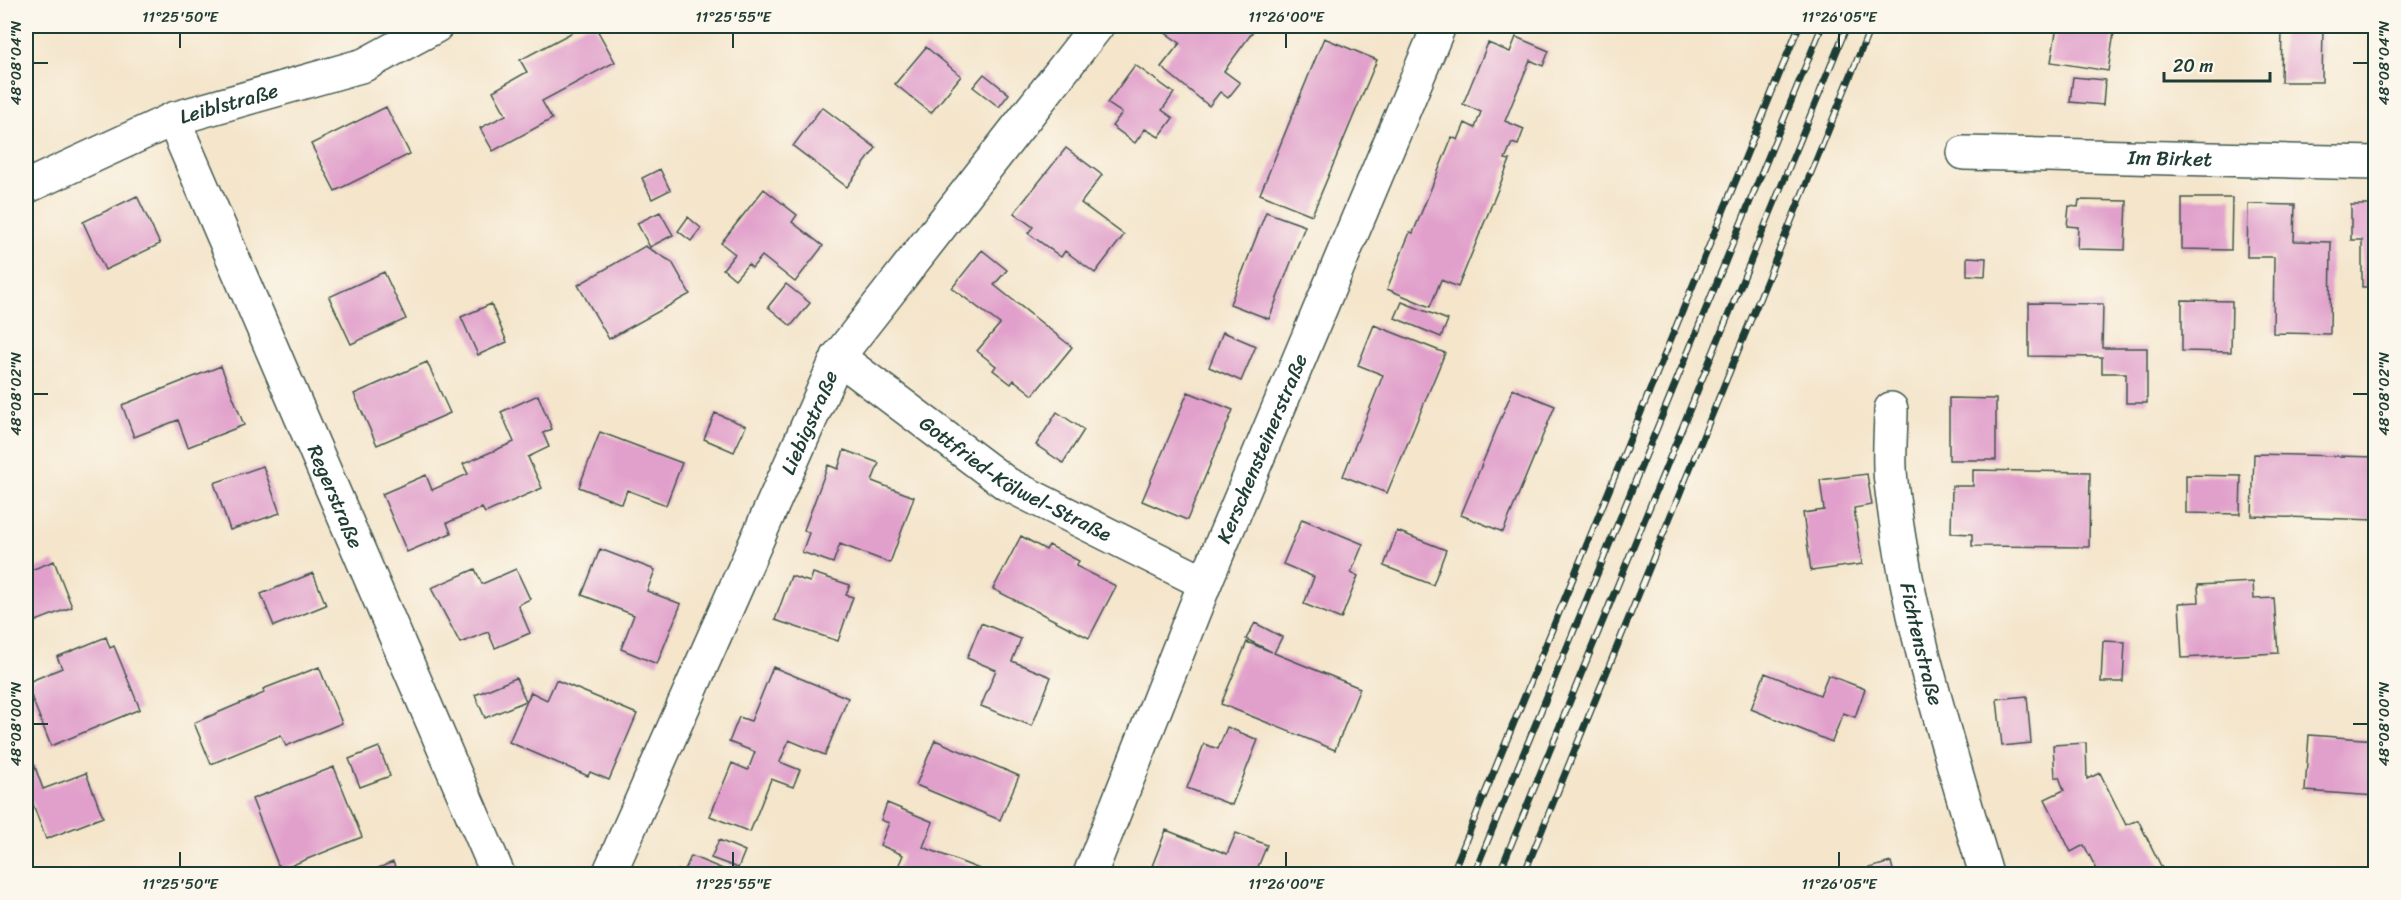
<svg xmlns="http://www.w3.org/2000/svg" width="2401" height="900" viewBox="0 0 2401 900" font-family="Sriracha,sans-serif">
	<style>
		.building { fill: #e1a0cb }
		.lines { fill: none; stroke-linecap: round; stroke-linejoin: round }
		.minor-casing { stroke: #3f564b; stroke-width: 36 }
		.minor { stroke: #fff; stroke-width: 33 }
		.rail-casing { stroke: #1f3d34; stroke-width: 7 }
		.rail { stroke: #fbf7ec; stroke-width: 4.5; stroke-dasharray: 14; stroke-linecap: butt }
		.ticks { fill: none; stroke: #1f3d34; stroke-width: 2 }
		.labels { text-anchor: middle; stroke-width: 4.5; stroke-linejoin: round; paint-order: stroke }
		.street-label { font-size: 20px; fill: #1f3d34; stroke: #fbf7ec }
		.neatline { fill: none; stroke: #1f3d34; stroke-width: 2 }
		.ticks-label { font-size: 15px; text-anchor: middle; fill: #1f3d34 }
	</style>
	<rect width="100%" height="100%" fill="#fbf7ec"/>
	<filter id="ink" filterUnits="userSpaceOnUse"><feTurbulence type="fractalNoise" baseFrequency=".0167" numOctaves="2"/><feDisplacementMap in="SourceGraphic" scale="12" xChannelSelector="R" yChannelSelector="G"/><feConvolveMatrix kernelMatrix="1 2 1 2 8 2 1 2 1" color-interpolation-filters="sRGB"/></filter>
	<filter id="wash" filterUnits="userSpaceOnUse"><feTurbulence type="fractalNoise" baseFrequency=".008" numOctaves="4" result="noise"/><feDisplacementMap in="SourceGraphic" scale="24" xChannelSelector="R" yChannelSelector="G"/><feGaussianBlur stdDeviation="1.35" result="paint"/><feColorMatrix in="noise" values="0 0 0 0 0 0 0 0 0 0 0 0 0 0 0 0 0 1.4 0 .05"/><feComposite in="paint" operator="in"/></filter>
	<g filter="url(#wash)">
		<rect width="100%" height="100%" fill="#f4e5cb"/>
		<g id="blocks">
			<path class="building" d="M584 26H595L615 62 542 101 552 119 493 151 480 128 506 115 493 91 527 72 520 60Z
				M962 26H978L972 33Z
				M1155 26H1257L1224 71 1240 83 1228 98 1220 92 1209 106 1161 67 1180 43Z
				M2057 26H2115L2108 71 2051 62Z
				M2282 26H2323L2322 82H2281Z
				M2371 26H2376V59H2370Z
				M1516 37 1549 51 1543 66 1530 60 1505 121 1524 129 1518 145 1512 143 1505 159 1510 160 1458 287 1441 280 1430 307 1387 289 1410 232 1413 233 1452 137 1458 140 1465 123 1475 128 1481 112 1463 104 1488 43 1510 52Z
				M1324 38 1377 60 1312 215 1260 194Z
				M926 47 961 76 931 113 895 84Z
				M1135 65 1174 93 1162 110 1173 118 1159 137 1145 129 1135 143 1112 126 1122 113 1107 103Z
				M984 74 1009 94 999 107 973 87Z
				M2073 77 2105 80 2103 105 2070 102Z
				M386 107 410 154 335 191 311 144Z
				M822 107 876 148 847 187 793 146Z
				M1066 148 1102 175 1081 203 1124 235 1095 273 1065 251 1061 257 1028 233 1033 227 1014 213Z
				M660 169 670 190 652 199 642 178Z
				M764 189 797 215 792 222 823 246 795 282 762 256 752 268 748 264 735 279 723 269 735 254 721 243Z
				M137 196 160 244 105 270 83 222Z
				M2182 198H2232L2231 250 2182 249Z
				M2079 200 2127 201 2125 250 2077 249 2078 227 2067 226 2069 206 2078 207Z
				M2248 204 2295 205 2294 241 2331 242 2330 334 2273 333 2274 257H2247Z
				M2351 205H2376V287H2362V240H2351Z
				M660 212 673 235 650 247 637 223Z
				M1266 212 1305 226 1269 319 1230 304Z
				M688 217 701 228 691 241 678 231Z
				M645 246 672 262 690 294 609 339 578 285Z
				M982 250 1007 270 994 285 1072 347 1033 395 1014 380 1011 384 993 370 996 366 977 351 1000 324 952 288Z
				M1967 257 1986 258 1985 276 1967 275Z
				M384 272 406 319 351 344 329 297Z
				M786 284 810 303 791 326 768 307Z
				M2182 300 2232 301 2231 352 2182 351Z
				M1402 302 1448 320 1441 337 1395 318Z
				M2029 303 2103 304 2102 348H2147V403H2126V373H2102V357L2029 356Z
				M491 304 507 342 478 355 461 317Z
				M1374 325 1445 353 1387 493 1343 476 1383 375 1358 365Z
				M1223 332 1256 346 1241 381 1209 367Z
				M427 362 450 413 377 445 354 394Z
				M221 366 244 425 188 447 178 420 134 437 122 405Z
				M1513 389 1555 406 1503 532 1461 515Z
				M1188 392 1233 410 1187 520 1142 501Z
				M538 395 552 429 543 433 549 447 528 457 542 488 485 513 482 508 447 523 451 533 407 552 382 494 426 475 432 490 468 474 463 464 514 442 501 412Z
				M1949 398 1996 399V460H1949Z
				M1057 412 1084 430 1063 463 1036 445Z
				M715 413 746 426 734 452 704 439Z
				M600 432 682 463 666 505 627 490 622 504 579 487Z
				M844 450 879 463 872 481 914 497 890 563 840 544 833 563 802 552 809 533 804 530 828 465 838 469Z
				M2254 454 2376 457V520L2252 516Z
				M263 466 280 513 230 530 214 483Z
				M1973 470 2090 472 2089 547 1972 546V534L1951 533 1952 486H1973Z
				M1867 474 1872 505 1854 508 1862 564 1811 571 1803 513 1824 510 1820 480Z
				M2186 475 2241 476 2240 514 2186 513Z
				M1302 519 1363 544 1351 573 1358 576 1341 619 1304 604 1314 577 1283 564Z
				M1397 531 1446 550 1433 585 1384 566Z
				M1021 536 1046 550 1049 545 1079 561 1076 566 1116 586 1089 638 993 589Z
				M600 549 655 570 647 591 681 604 657 664 621 649 634 615 582 595Z
				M54 561 72 607 26 625V572Z
				M475 569 482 584 516 569 530 599 518 605 530 633 495 648 488 632 460 643 431 588Z
				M313 573 326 605 274 626 261 594Z
				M813 573 850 585 846 595 853 597 838 641 775 620 791 576 810 582Z
				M2253 582 2254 599 2274 598 2278 653 2182 658 2179 603 2199 602 2198 585Z
				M981 623 1021 639 1012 661 1051 677 1032 726 981 706 996 670 967 658Z
				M1255 623 1282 637 1274 653 1360 688 1335 750 1221 704 1247 642 1272 652 1246 639Z
				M106 637 110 648 114 646 140 709 51 746 26 683 62 668 57 657Z
				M2103 641 2125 642 2123 682H2101Z
				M319 667 342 723 286 746 281 735 211 764 194 723 264 693 263 689Z
				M773 667 848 698 825 755 789 740 780 762 800 770 793 787 771 779 750 832 710 816 732 763 748 770 755 752 729 742 739 717 751 721Z
				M1765 673 1820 695 1828 675 1865 689 1855 717 1843 713 1832 742 1751 709Z
				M516 678 526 701 485 718 475 695Z
				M556 680 637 714 609 780 590 772 588 776 509 742 531 692 547 700Z
				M2027 696 2031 743 2002 746 1997 699Z
				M1227 727 1258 740 1232 805 1187 788 1204 744 1218 749Z
				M2309 735 2376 740V796L2305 791Z
				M935 740 1019 776 1000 820 916 785Z
				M2086 743 2087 779 2100 773 2126 825 2138 820 2165 874H2099L2084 845 2071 852 2045 799 2064 790 2059 777H2055L2053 745Z
				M379 747 390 776 360 787 349 759Z
				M34 764 43 789 86 773 103 817 46 839 29 794 26 795V768Z
				M334 767 362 837 280 870 252 799Z
				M887 803 933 822 923 847 987 872 986 874H895L903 855 880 845 889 823 881 820Z
				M1166 830 1227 854 1236 833 1267 845 1255 874 1247 871 1246 874H1149Z
				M719 840 745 851 738 868 711 858Z
				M691 856 735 874H676L678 870 684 872Z
				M393 862 398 874H364Z
				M1891 862 1894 874H1848Z"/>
		</g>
	</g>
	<g filter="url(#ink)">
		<use href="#blocks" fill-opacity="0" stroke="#3f564b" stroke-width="1.5"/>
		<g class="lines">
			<g class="minor-casing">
				<g id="minor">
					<path id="s1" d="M173 119 498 874"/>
					<path id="s2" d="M1964 153 2376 163"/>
					<path id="s3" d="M26 187 173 119 364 65 436 26"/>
					<path id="s4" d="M838 357 1007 484 1205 583"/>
					<path id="s5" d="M1891 409C1891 433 1888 458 1891 482 1906 616 1948 745 1986 874"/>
					<path id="s6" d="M609 874 838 357 1097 26"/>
					<path id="s7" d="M1090 874 1205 583 1439 26"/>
				</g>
			</g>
			<use href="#minor" class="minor"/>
			<g class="rail-casing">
				<path id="rail" d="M1452 874 1799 26
					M1474 874 1822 26
					M1499 874 1847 26
					M1524 874 1871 26"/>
			</g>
			<use href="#rail" class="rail"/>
		</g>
	</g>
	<path class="ticks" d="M180 33V48M733 33V48M1286 33V48M1839 33V48M33 63H48M2353 63H2368M33 394H48M2353 394H2368M33 724H48M2353 724H2368M180 852V867M733 852V867M1286 852V867M1839 852V867"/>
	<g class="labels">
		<g class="street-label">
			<text dy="7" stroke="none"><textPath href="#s3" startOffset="220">Leiblstraße</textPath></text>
			<text dy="7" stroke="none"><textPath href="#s2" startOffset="206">Im Birket</textPath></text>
			<text dy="7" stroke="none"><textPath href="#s6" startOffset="494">Liebigstraße</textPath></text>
			<text dy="7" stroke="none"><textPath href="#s7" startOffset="459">Kerschensteinerstraße</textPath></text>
			<text dy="7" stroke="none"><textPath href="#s4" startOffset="216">Gottfried-Kölwel-Straße</textPath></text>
			<text dy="7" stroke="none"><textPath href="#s1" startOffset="411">Regerstraße</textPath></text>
			<text dy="7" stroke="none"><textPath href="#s5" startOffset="238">Fichtenstraße</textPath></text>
		</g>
	</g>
	<rect width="2401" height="900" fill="none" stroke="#fbf7ec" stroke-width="66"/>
	<path d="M2164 72v9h106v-9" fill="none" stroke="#1f3d34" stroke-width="3"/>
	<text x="2173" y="72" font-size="18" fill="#1f3d34" stroke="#fbf7ec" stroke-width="4.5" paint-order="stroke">20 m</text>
	<rect x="33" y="33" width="2335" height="834" class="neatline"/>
	<g class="ticks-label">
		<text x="180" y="22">11°25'50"E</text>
		<text x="733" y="22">11°25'55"E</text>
		<text x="1286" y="22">11°26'00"E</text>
		<text x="1839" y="22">11°26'05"E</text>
		<text transform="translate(16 63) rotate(-90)" y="5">48°08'04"N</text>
		<text transform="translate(2384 63) rotate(-90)" y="5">48°08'04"N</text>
		<text transform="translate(16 394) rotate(-90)" y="5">48°08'02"N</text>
		<text transform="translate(2384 394) rotate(-90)" y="5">48°08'02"N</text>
		<text transform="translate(16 724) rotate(-90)" y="5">48°08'00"N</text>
		<text transform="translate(2384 724) rotate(-90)" y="5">48°08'00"N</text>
		<text x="180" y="889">11°25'50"E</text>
		<text x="733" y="889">11°25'55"E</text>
		<text x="1286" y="889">11°26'00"E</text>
		<text x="1839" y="889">11°26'05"E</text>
	</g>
</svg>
